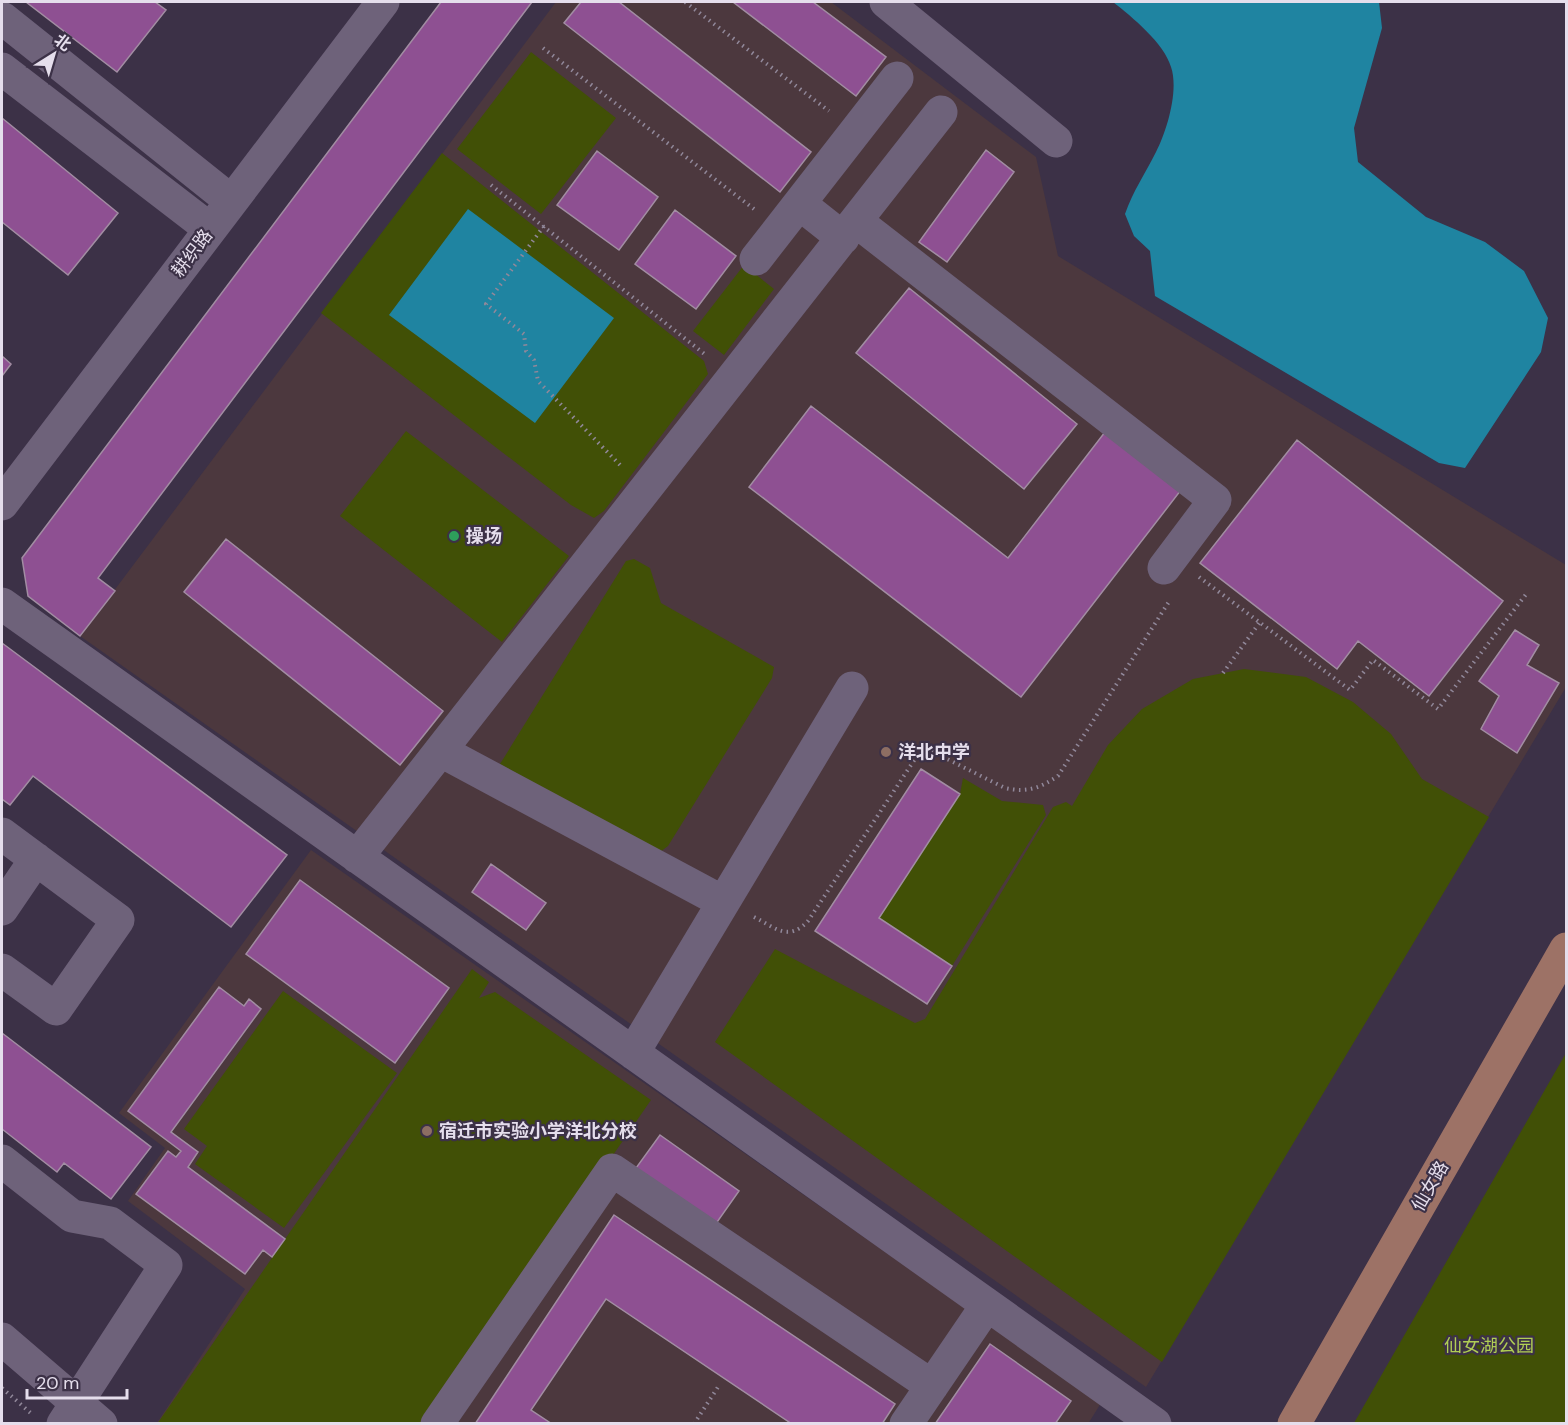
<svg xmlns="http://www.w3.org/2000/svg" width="1568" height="1425" viewBox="0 0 1568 1425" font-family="'DM Sans','Noto Sans SC',sans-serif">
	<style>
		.education { fill: #4c383e }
		.green { fill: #415006 }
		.water { fill: #1f84a1 }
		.building { fill: #8e5092; stroke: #a28da3; stroke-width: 1.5 }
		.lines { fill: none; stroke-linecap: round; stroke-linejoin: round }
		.path { stroke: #91889a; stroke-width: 4; stroke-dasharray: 1.5 4.5; stroke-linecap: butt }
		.minor { stroke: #6e627a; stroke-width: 33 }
		.major { stroke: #9d7266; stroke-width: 33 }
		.leisure-dot { fill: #2e9e5b; stroke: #3c3147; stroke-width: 2 }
		.education-dot { fill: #8d6e63; stroke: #3c3147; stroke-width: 2 }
		.labels { text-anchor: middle; stroke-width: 4.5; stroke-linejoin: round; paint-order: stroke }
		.street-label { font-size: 18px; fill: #e5deec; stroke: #3c3147 }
		.poi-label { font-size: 18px; font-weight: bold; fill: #e5deec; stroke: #3c3147; text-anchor: start }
		.park-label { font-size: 18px; fill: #b0ce54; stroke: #3c3147 }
	</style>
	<rect width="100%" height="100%" fill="#3c3147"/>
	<path class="education" d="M556 2H831L1036 157 1058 256 1566 565V687L1146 1387 80 636Z
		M311 850 1101 1403 1088 1424 157 1423 245 1289 128 1201 165 1148 119 1113Z"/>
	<path class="green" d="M531 52 616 118 541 214 457 149Z
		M442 153 704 361 708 374 604 511 594 518 571 505 321 313Z
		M744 265 774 289 724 355 693 331Z
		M406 431 569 556 502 642 340 516Z
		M634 559 650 568 661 603 774 667 772 678 668 846 660 852 500 764 626 561Z
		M1244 669 1306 677 1353 702 1391 734 1422 779 1489 817 1162 1362 715 1042 775 949 915 1023 925 1019 1053 807 1066 802 1072 806 1108 745 1142 709 1193 679Z
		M963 778 1002 801 1043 805 1046 815 952 966 879 918 960 794Z
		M472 969 489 982 479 998 495 992 651 1100 428 1423 157 1424Z
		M283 991 397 1073 284 1228 195 1164 207 1146 184 1129Z
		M1566 1053V1423H1354Z"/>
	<path class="water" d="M1113 2H1379L1382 28 1354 128 1358 162 1426 217 1485 242 1524 271 1548 318 1541 352 1465 468 1439 463 1155 296 1150 251 1134 236 1125 214C1133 191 1145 174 1156 152 1167 131 1179 90 1171 67 1164 43 1132 17 1113 2Z
		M468 209 614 318 535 423 389 315Z"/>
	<path class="building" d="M26 2H155L166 10 117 72Z
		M441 2H532L98 578 115 591 80 636 28 596 22 558Z
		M581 2H619L811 152 780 192 564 23Z
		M733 2H813L886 57 856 96Z
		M2 118 118 213 68 275 2 222Z
		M986 150 1014 172 947 262 919 242Z
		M597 151 658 197 619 250 557 205Z
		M675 210 736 256 696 309 635 264Z
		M909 288 1077 424 1024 489 856 353Z
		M2 356 11 364 2 376Z
		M811 406 1008 558 1105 432 1181 490 1021 697 749 487Z
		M1297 440 1503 601 1429 696 1358 641 1337 669 1200 563Z
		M226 539 443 711 400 765 184 592Z
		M1515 630 1539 645 1527 665 1559 683 1517 753 1481 729 1499 696 1479 681Z
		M2 643 287 855 231 927 33 776 10 805 2 799Z
		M921 769 960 794 879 918 952 966 927 1004 815 931Z
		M491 864 546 903 526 930 472 892Z
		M300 880 449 988 395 1063 246 954Z
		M219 987 244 1006 249 999 261 1009 171 1132 198 1152 188 1167 285 1239 272 1257 263 1250 245 1274 136 1194 168 1151 176 1157 181 1151 128 1111Z
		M2 1033 151 1147 111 1199 64 1163 57 1172 2 1129Z
		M660 1135 739 1191 715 1225 636 1168Z
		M614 1215 895 1404 882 1424H792L606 1299 531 1410 552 1424H475Z
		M990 1344 1071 1401 1055 1424H935Z"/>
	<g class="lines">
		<path class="path" d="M685 2 829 111
			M543 48 754 209
			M491 185 707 356
			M544 226 486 304 524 334 526 351 534 360 538 381 621 466
			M1199 577 1350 690 1373 660 1438 709 1527 593
			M1223 673 1260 622
			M754 917C776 928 788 942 808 921L917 756 927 749 1005 788C1027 793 1040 788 1058 776L1170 600
			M2 1388 33 1415
			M694 1424 718 1387"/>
		<path class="minor" d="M886 2 1056 141
			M2 18 231 201
			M2 69 210 229
			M800 204 843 238
			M856 221 1215 500 1164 568
			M756 259 897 78
			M2 504 383 2
			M2 604 1155 1424
			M441 751 723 902
			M2 834 118 920 56 1009 2 970
			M357 857 941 112
			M2 909 36 859
			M633 1053 852 688
			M2 1161 72 1216 110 1223 166 1265 63 1424
			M2 1339 101 1424
			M437 1424 612 1170 932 1386
			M906 1424 987 1305"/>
		<path class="major" d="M1294 1424 1566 949"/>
	</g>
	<circle class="leisure-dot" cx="454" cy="536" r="6"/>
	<g class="education-dot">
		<circle cx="886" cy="752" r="6"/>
		<circle cx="427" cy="1131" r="6"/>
	</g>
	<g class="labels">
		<g class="street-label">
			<text transform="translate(192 253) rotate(-53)" y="6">耕织路</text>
			<text transform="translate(1430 1186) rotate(-60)" y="6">仙女路</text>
		</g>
		<g class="poi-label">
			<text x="466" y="542">操场</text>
			<text x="898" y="758">洋北中学</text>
			<text x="439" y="1137">宿迁市实验小学洋北分校</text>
		</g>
		<g class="park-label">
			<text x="1489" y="1352">仙女湖公园</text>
		</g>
	</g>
	<rect width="1568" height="1425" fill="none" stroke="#e5deec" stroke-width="6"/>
	<g transform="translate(54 54) rotate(37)" stroke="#3c3147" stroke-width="4.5" paint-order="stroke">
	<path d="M0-4.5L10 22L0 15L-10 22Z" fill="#e5deec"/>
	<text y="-9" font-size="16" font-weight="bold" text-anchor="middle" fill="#e5deec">北</text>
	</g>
	<path d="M27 1389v9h100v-9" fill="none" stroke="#e5deec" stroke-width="3"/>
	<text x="36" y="1389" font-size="18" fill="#e5deec" stroke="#3c3147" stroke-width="4.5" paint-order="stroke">20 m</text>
</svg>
